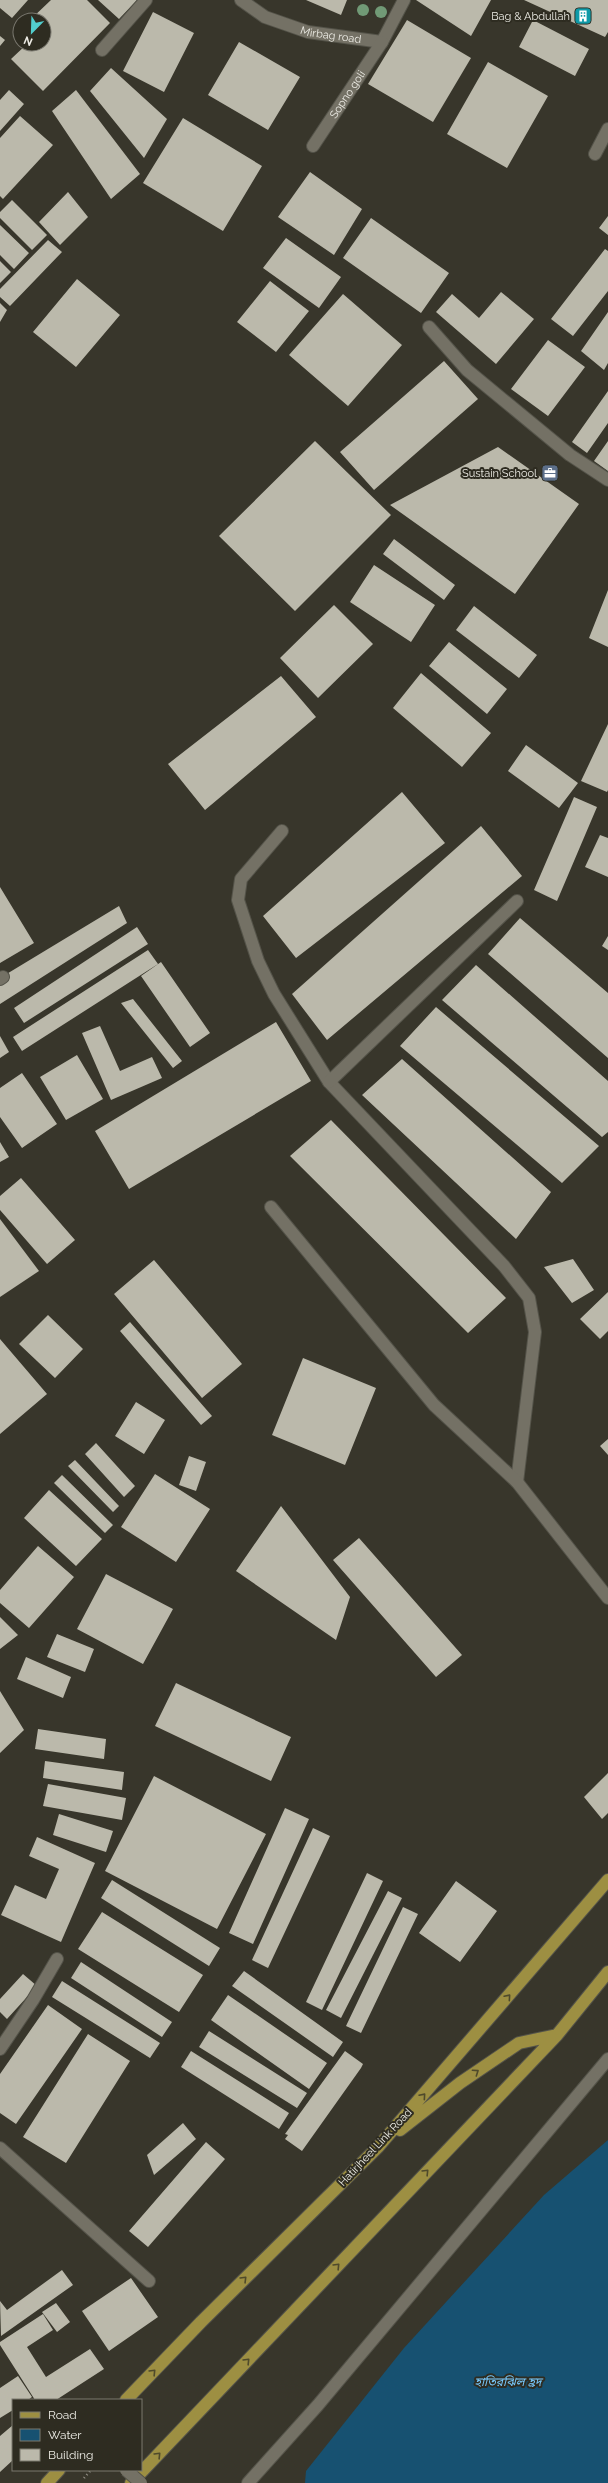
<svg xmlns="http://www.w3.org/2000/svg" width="608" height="2483" viewBox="0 0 608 2483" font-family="Raleway,'Noto Sans Bengali',sans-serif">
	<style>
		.water { fill: #175171 }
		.building { fill: #bbb9ab }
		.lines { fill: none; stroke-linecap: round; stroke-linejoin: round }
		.minor-casing { stroke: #545349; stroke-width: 14 }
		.major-casing { stroke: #545349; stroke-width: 14 }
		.path { stroke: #97958c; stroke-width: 2.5; stroke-dasharray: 1 3; stroke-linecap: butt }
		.minor { stroke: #747165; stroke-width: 12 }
		.major { stroke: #9d8f42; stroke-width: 12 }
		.minor-bridge-casing { stroke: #545349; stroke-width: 14; stroke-linecap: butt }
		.minor-bridge { stroke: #747165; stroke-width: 12 }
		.tree { fill: #719a76 }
		.oneway { stroke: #4f4a2b }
		.labels { text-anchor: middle; stroke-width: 4; stroke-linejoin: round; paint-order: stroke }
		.poi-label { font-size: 11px; fill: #ecebe4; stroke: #2e2c21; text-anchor: end }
		.street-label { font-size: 11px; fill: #ecebe4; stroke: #2e2c21 }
		.water-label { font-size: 12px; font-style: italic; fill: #78cafe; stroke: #2e2c21 }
	</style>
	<rect width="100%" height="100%" fill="#38362b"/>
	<path class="water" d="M608 2140V2483H305L306 2471 404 2348 544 2195Z"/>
	<path class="building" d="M0 0H28L12 18 0 8Z
		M51 0H87L110 23 43 91 11 59 27 44H44V20H30Z
		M98 0H137L119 19Z
		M306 0H347L341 15Z
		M416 0H491L471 36Z
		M524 0H608V32L605 37Z
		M153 12 194 33 164 92 123 71Z
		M407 20 471 58 433 122 368 84Z
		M533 20 589 49 575 76 519 47Z
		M0 36 5 40 0 46Z
		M239 42 300 77 268 130 208 95Z
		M488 62 548 96 507 168 447 134Z
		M111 68 167 119 144 158 90 91Z
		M9 90 24 104 0 131V100Z
		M76 90 140 174 111 199 52 111Z
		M20 116 53 145 3 199 0 196V138Z
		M183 118 262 166 223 231 143 183Z
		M310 172 362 209 334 255 278 217Z
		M68 192 88 217 60 245 39 222Z
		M12 200 47 235 32 250 0 218V212Z
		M608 216V235L599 228Z
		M371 218 449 273 421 313 343 258Z
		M0 225 29 253 14 269 0 255Z
		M286 238 341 277 319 308 263 268Z
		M48 240 62 252 10 306 0 297V289Z
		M605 249 608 251V291L573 336 551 319Z
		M0 261 11 272 0 283Z
		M77 279 120 315 76 367 33 332Z
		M270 281 309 311 276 352 237 322Z
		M501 292 534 319 496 364 436 312 452 294 479 318Z
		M343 294 402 345 348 406 289 355Z
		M0 303 7 310 0 322Z
		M608 312V363L604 370 581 351Z
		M548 340 585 367 548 416 511 389Z
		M444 361 478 399 374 490 340 452Z
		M608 391V423L587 453 572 442Z
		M315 441 391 515 295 611 219 536Z
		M608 441V471L594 461Z
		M498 447 579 504 515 594 390 505Z
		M394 539 455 585 444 600 383 554Z
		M374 565 435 605 411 642 350 602Z
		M608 590V647L589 638Z
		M334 605 373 644 318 698 280 658Z
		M474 606 537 655 519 678 456 630Z
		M449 642 507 689 487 714 429 666Z
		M421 673 491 733 462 767 393 708Z
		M281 676 316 717 205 810 168 764Z
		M608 724V790L607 792 581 781Z
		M526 745 578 783 559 808 508 771Z
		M402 792 445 843 296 958 263 916Z
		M574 797 597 807 557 901 534 890Z
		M481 826 522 876 327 1040 292 994Z
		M600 835 608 838V877L585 867Z
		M0 887 34 943 0 963Z
		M119 906 127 923 0 1004V978Z
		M520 918 608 993V1058L488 954Z
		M137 927 148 944 24 1023 14 1008Z
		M608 936V950L602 946Z
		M148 950 158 964 22 1051 13 1037Z
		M161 962 210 1033 190 1047 141 976Z
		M476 965 608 1081V1132L602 1137 442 1000Z
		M133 999 182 1061 173 1068 121 1003Z
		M436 1007 599 1146 562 1183 400 1046Z
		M276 1022 311 1081 129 1189 95 1131Z
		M100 1026 120 1071 152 1057 162 1078 111 1100 82 1033Z
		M0 1036 9 1052 0 1058Z
		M77 1055 103 1099 66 1120 40 1077Z
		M402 1059 551 1192 516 1239 362 1095Z
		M22 1073 57 1124 22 1148 0 1117V1088Z
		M331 1120 506 1298 468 1333 290 1156Z
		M0 1142 9 1157 0 1162Z
		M21 1178 75 1240 47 1264 0 1210V1196Z
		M0 1219 39 1271 0 1297Z
		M573 1259 594 1290 572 1303 544 1267Z
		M154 1260 242 1364 202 1398 114 1294Z
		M608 1292V1331L600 1339 580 1319Z
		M48 1315 83 1349 55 1378 19 1344Z
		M130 1322 212 1416 201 1425 120 1331Z
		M0 1339 47 1394 0 1434Z
		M303 1358 376 1388 345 1465 272 1435Z
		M136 1402 165 1420 144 1454 115 1436Z
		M608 1439V1455L600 1446Z
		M96 1443 135 1486 124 1497 85 1454Z
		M189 1456 206 1462 196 1491 179 1485Z
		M75 1460 119 1506 113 1512 68 1466Z
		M155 1474 210 1509 176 1562 121 1527Z
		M62 1475 113 1525 105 1533 54 1483Z
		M49 1490 102 1539 76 1566 24 1518Z
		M281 1506 350 1597 336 1640 236 1571Z
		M359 1538 462 1655 436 1677 333 1560Z
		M38 1546 74 1577 29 1628 0 1603V1590Z
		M106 1574 173 1609 143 1664 77 1629Z
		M0 1617 18 1635 0 1649Z
		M57 1634 94 1649 85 1672 47 1657Z
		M26 1657 71 1677 63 1698 17 1679Z
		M176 1683 291 1737 271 1781 155 1726Z
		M0 1691 24 1730 0 1753Z
		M38 1729 106 1739 104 1759 35 1749Z
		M45 1761 124 1772 122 1790 43 1778Z
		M608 1773V1813L602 1819 584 1797Z
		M154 1776 266 1834 217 1929 105 1871Z
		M48 1784 126 1798 122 1820 43 1806Z
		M285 1808 309 1819 253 1944 229 1933Z
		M59 1814 113 1831 106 1852 53 1835Z
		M313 1828 330 1836 268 1968 252 1960Z
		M37 1837 95 1863 61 1942 1 1915 15 1885 46 1899 59 1869 29 1856Z
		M367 1873 383 1881 322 2010 306 2002Z
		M112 1880 220 1948 209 1966 101 1898Z
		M456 1881 497 1911 460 1962 419 1933Z
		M388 1891 402 1898 341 2018 326 2010Z
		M403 1907 418 1914 361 2033 346 2026Z
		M102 1912 203 1975 179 2012 78 1949Z
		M81 1962 172 2022 162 2037 71 1978Z
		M244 1971 343 2042 333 2057 232 1986Z
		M23 1974 37 1986 7 2019 0 2012V1999Z
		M62 1981 160 2043 150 2058 52 1997Z
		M228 1995 327 2063 309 2089 211 2020Z
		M48 2005 82 2029 16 2124 0 2113V2074Z
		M209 2031 307 2093 297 2108 199 2047Z
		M88 2034 130 2061 66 2163 23 2137Z
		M191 2051 289 2113 279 2129 181 2067Z
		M345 2051 363 2064 361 2068 302 2151 285 2139 288 2135 285 2134Z
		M183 2123 196 2139 154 2175 147 2155Z
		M206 2142 225 2159 148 2247 129 2231Z
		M62 2270 73 2285 1 2336 0 2301 7 2310Z
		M131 2278 158 2317 109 2351 82 2311Z
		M56 2303 70 2322 57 2332 42 2312Z
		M43 2314 53 2330 27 2347 46 2377 90 2349 104 2369 56 2400H35L0 2345V2342Z
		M18 2376 32 2397 28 2400H13V2410L0 2418V2388Z
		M13 2425V2460L0 2472V2436Z"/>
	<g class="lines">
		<g class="minor-casing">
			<g id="minor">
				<path id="s1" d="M241 0 265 17 308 32 382 42 404 0"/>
				<path d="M102 50 146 0"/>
				<path id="s2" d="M313 146 382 42"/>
				<path d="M595 154 608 129"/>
				<path d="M429 327 467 370 570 455 608 480"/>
				<path d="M282 831 241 879 238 900 258 961 274 994 329 1082 504 1266 529 1298 535 1332 517 1482"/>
				<path d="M0 979 3 977"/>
				<path d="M329 1082 517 901"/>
				<path d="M271 1207 434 1405 517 1482 608 1598"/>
				<path d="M0 2049 33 2000 57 1959"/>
				<path d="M0 2148 149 2281"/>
				<path d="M248 2483 318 2405 608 2059"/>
			</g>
		</g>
		<g class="major-casing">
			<path id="major" d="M400 2130 460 2083 519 2043 557 2035
				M126 2400 201 2322 378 2147 608 1880
				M47 2483 59 2470
				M131 2483 557 2035 608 1972"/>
		</g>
		<path class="path" d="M84 2478 91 2470"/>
		<use href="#minor" class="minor"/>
		<use href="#major" class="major"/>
		<g class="minor-bridge-casing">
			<path id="minor-bridge" d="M126 2470 141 2483"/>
		</g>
		<use href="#minor-bridge" class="minor-bridge"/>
	</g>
	<g class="tree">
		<circle cx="363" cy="10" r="6"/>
		<circle cx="381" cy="12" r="6"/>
	</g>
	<defs><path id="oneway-chevron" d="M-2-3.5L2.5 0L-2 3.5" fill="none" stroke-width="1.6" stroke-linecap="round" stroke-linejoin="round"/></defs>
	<g class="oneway">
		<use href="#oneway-chevron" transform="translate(508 1997) rotate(-49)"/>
		<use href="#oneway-chevron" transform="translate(476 2072) rotate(-34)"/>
		<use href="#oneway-chevron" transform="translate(423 2096) rotate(-49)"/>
		<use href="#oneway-chevron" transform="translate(426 2172) rotate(-46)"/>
		<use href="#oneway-chevron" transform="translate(337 2266) rotate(-46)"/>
		<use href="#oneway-chevron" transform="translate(244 2279) rotate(-45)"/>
		<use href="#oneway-chevron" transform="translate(247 2361) rotate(-46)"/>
		<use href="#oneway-chevron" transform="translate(153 2372) rotate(-46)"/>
		<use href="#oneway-chevron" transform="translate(158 2455) rotate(-46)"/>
	</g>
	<defs>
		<g id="building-square" transform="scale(0.9)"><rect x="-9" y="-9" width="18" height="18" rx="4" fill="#0f9aa8" stroke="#2e2c21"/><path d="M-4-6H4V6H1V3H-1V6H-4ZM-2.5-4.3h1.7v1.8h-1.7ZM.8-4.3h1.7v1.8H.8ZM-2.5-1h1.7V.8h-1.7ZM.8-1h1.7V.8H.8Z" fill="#fff"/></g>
		<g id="office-square" transform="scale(0.9)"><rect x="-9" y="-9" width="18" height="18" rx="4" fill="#5c6f8a" stroke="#2e2c21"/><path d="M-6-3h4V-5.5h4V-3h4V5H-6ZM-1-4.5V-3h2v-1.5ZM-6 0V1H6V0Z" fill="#fff"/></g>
	</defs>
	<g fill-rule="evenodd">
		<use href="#building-square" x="583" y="16"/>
		<use href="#office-square" x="550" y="473"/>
	</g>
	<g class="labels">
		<g class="poi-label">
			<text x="570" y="20">Bag &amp; Abdullah</text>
			<text x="537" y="477">Sustain School</text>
		</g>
		<g class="street-label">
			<text dy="4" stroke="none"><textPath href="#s1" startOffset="98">Mirbag road</textPath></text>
			<text dy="4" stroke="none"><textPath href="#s2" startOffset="62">Sopno goli</textPath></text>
			<text transform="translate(375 2147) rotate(-47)" y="4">Hatirjheel Link Road</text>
		</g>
		<g class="water-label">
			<text x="508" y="2386">হাতিরঝিল হ্রদ</text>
		</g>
	</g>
	<rect x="12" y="2399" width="130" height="72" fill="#2e2c21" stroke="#7a786f"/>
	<rect x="20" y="2412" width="20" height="6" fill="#9d8f42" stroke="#7a786f"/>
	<text x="48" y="2419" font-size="12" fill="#ecebe4">Road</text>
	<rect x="20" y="2429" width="20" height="12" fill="#175171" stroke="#7a786f"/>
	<text x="48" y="2439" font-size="12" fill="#ecebe4">Water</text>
	<rect x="20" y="2449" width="20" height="12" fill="#bbb9ab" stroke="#7a786f"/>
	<text x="48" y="2459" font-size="12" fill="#ecebe4">Building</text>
	<g transform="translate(32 32) rotate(203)"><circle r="19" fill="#2e2c21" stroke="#7a786f"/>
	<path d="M0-3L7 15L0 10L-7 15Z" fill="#52cdcd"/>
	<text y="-6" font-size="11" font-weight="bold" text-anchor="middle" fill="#ecebe4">N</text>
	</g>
</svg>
